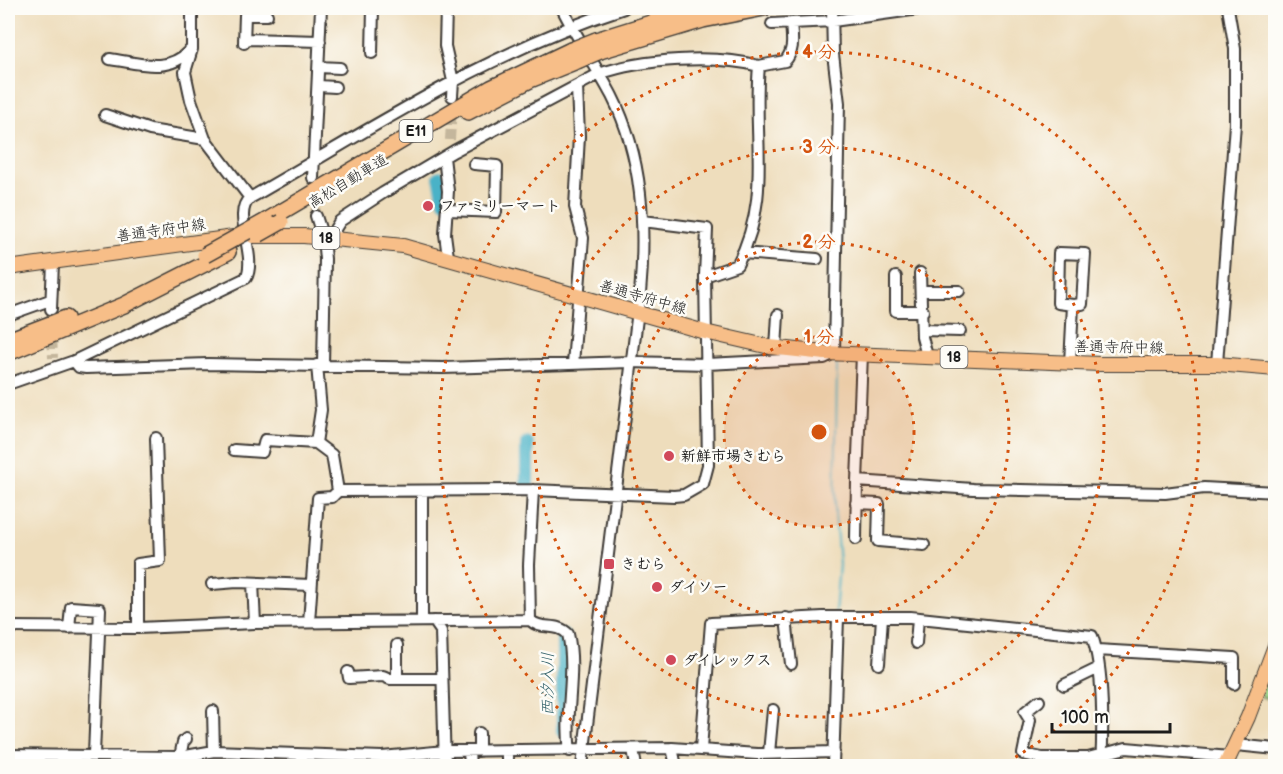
<svg xmlns="http://www.w3.org/2000/svg" width="1283" height="774" viewBox="0 0 1283 774" font-family="'Balsamiq Sans','Klee One',sans-serif">
	<style>
		.green { fill: #a3dc8f; stroke: #607c56; stroke-width: 1.5 }
		.lines { fill: none; stroke-linecap: round; stroke-linejoin: round }
		.stream { stroke: #48b2c7; stroke-width: 2 }
		.river { stroke: #48b2c7; stroke-width: 14 }
		.minor-tunnel { stroke: #c4b69c; stroke-width: 10; stroke-dasharray: 10 5; stroke-linecap: butt }
		.minor-casing { stroke: #3c3934; stroke-width: 14 }
		.major-casing { stroke: #3c3934; stroke-width: 16 }
		.highway-casing { stroke: #3c3934; stroke-width: 18 }
		.minor { stroke: #fff; stroke-width: 10 }
		.major { stroke: #f7be88; stroke-width: 14 }
		.highway { stroke: #f7be88; stroke-width: 15 }
		.highway-bridge-casing { stroke: #3c3934; stroke-width: 18; stroke-linecap: butt }
		.highway-bridge { stroke: #f7be88; stroke-width: 15 }
		.ring { fill: none; stroke: #d4530e; stroke-width: 3; stroke-dasharray: 3 6 }
		.poi-dot { fill: #d1495b; stroke: #fdfcf7; stroke-width: 2 }
		.labels { text-anchor: middle; stroke-width: 5; stroke-linejoin: round; paint-order: stroke }
		.shield { fill: #fdfcf7; stroke: #605f5e; stroke-width: 1.5 }
		.shield-label { font-size: 14px; font-weight: bold; fill: #1c1c1c }
		.street-label { font-size: 15px; fill: #1c1c1c; stroke: #fdfcf7 }
		.poi-label { font-size: 15px; font-weight: bold; fill: #1c1c1c; stroke: #fdfcf7; text-anchor: start }
		.water-label { font-size: 16px; font-style: italic; fill: #306069; stroke: #fdfcf7 }
		.centre { fill: #d4530e; stroke: #fdfcf7; stroke-width: 3 }
		.ring-label { font-size: 18px; text-anchor: middle; font-weight: bold; fill: #d4530e; stroke: #fdfcf7; stroke-width: 5; stroke-linejoin: round; paint-order: stroke }
	</style>
	<rect width="100%" height="100%" fill="#fdfcf7"/>
	<filter id="ink" filterUnits="userSpaceOnUse"><feTurbulence type="fractalNoise" baseFrequency=".0167" numOctaves="2"/><feDisplacementMap in="SourceGraphic" scale="12" xChannelSelector="R" yChannelSelector="G"/><feConvolveMatrix kernelMatrix="1 2 1 2 8 2 1 2 1" color-interpolation-filters="sRGB"/></filter>
	<filter id="wash" filterUnits="userSpaceOnUse"><feTurbulence type="fractalNoise" baseFrequency=".008" numOctaves="4" result="noise"/><feDisplacementMap in="SourceGraphic" scale="24" xChannelSelector="R" yChannelSelector="G"/><feGaussianBlur stdDeviation="1.35" result="paint"/><feColorMatrix in="noise" values="0 0 0 0 0 0 0 0 0 0 0 0 0 0 0 0 0 1.4 0 .05"/><feComposite in="paint" operator="in"/></filter>
	<g filter="url(#wash)">
		<rect width="100%" height="100%" fill="#eeddbc"/>
		<path class="green" d="M1275 658V700L1260 697Z"/>
		<g class="lines">
			<path class="stream" d="M828 361 836 362 837 366 835 514 839 564 835 614"/>
			<path class="river" d="M440 177 445 201
				M527 484V444
				M563 636V731"/>
		</g>
	</g>
	<g filter="url(#ink)">
		<g class="lines">
			<path class="minor-tunnel" d="M450 140 452 107
				M313 178 316 216
				M51 309 53 358"/>
			<g class="minor-casing">
				<path id="minor" d="M192 8V49L185 72 191 100 205 139 250 198
					M446 8 445 46 453 81 452 96
					M562 8C577 38 596 66 612 96 643 157 646 227 640 294L582 766
					M772 24 791 23
					M244 39 320 41
					M244 43 245 15H267
					M372 53 373 8
					M110 59C138 63 168 74 189 51
					M759 66 785 61C795 50 792 38 791 23L833 21 926 8
					M319 67 340 68
					M319 86 335 87
					M105 115 150 130 205 139
					M444 157 448 191 445 234 448 257
					M313 178 321 8
					M448 210 496 212 497 166 474 164
					M316 216 323 238 325 259 323 365
					M643 221 707 229 705 276
					M743 253 817 259
					M920 273 922 337 927 356
					M896 277V311H923
					M921 291H959
					M51 309 53 263
					M8 315 50 300
					M922 330 960 331
					M776 348 778 315
					M862 354 857 481 973 489 1165 493 1204 488 1276 492
					M74 361 79 367 86 368 208 364 443 368 630 362 707 364 824 358 834 353 839 103 833 54 832 8
					M1070 363 1073 305 1082 304 1085 254 1059 253 1058 303 1073 305
					M573 364 583 238 575 207 579 136 577 87
					M1217 364 1235 124V49L1228 8
					M317 365 321 410 316 443 332 455 338 491
					M8 384 74 361 246 278C258 256 231 213 250 198 373 128 487 52 624 8
					M234 450 262 452 265 440 316 443
					M422 491V621
					M856 503 879 504 878 541 924 545
					M856 539 857 481
					M253 583 255 623
					M212 584 237 582 311 585
					M786 618 791 664
					M530 620 529 565 533 490
					M434 621 441 631 445 766
					M309 622 318 498 332 497 338 491 533 490 674 496 684 495 703 484 708 465 705 276 737 265C773 197 752 137 759 66 715 54 641 59 599 74L454 151 383 193 340 221 335 229 334 238
					M8 627 138 628 255 623 530 620C541 631 557 622 568 634 577 672 564 713 570 751
					M69 628 71 607 100 609 94 754
					M138 628V564L160 561 156 438
					M916 643 918 618
					M397 645V679
					M1097 650 1234 658V684
					M879 664 882 617
					M348 672 349 678 383 676 390 679H441
					M1064 685 1099 668
					M1039 701 1025 712 1030 720 1023 754 1042 758
					M213 711 214 751
					M1236 745 1276 749
					M672 748 676 766
					M633 749 636 766
					M701 749 711 623 823 617H910L1092 636C1104 669 1103 731 1101 766
					M469 751 470 766
					M479 751V733
					M769 753 773 710
					M8 755 180 757 214 751 382 757 445 751 672 748 757 754 834 752
					M180 757 183 742 186 739
					M507 766V751
					M833 766 838 618
					M1042 766V758H1088L1126 748 1230 757"/>
			</g>
			<g class="major-casing">
				<path id="major" d="M253 236H304L403 246 705 332 770 347 825 353 1100 364H1217L1276 369
					M8 268 234 237
					M1225 766 1248 717 1276 643"/>
			</g>
			<g class="highway-casing">
				<path id="highway" d="M596 40 699 8
					M600 51 703 20 764 8
					M468 112 530 80 577 61
					M266 221 491 88 571 50
					M8 340 66 318
					M8 353 124 305 228 252"/>
			</g>
			<use href="#minor" class="minor"/>
			<use href="#major" class="major"/>
			<use href="#highway" class="highway"/>
			<g class="highway-bridge-casing">
				<path id="highway-bridge" d="M571 50 596 40
					M577 61 600 51
					M258 235 281 222
					M205 255 266 221"/>
			</g>
			<use href="#highway-bridge" class="highway-bridge"/>
		</g>
	</g>
	<circle cx="819" cy="432" r="95" fill="#d4530e" fill-opacity=".12"/>
	<g class="ring">
		<circle cx="819" cy="432" r="95"/>
		<circle cx="819" cy="432" r="190"/>
		<circle cx="819" cy="432" r="285"/>
		<path d="M638 766A380 380 0 1 1 1000 766"/>
	</g>
	<g class="poi-dot">
		<circle cx="428" cy="206" r="6"/>
		<circle cx="669" cy="456" r="6"/>
		<rect x="603" y="558" width="12" height="12" rx="3"/>
		<circle cx="657" cy="587" r="6"/>
		<circle cx="671" cy="660" r="6"/>
	</g>
	<g class="labels">
		<g class="shield">
			<rect x="399.5" y="120" width="33" height="22" rx="4.5"/>
			<rect x="312.5" y="227" width="27" height="22" rx="4.5"/>
			<rect x="940.5" y="346" width="27" height="22" rx="4.5"/>
		</g>
		<g class="shield-label">
			<text x="416" y="136">E11</text>
			<text x="326" y="243">18</text>
			<text x="954" y="362">18</text>
		</g>
		<g class="street-label">
			<text transform="translate(348 181) rotate(-31)" y="5">高松自動車道</text>
			<text transform="translate(161 230) rotate(-8)" y="5">善通寺府中線</text>
			<text transform="translate(643 297) rotate(16)" y="5">善通寺府中線</text>
			<text transform="translate(1119 347) rotate(1)" y="5">善通寺府中線</text>
		</g>
		<g class="poi-label">
			<text x="440" y="211">ファミリーマート</text>
			<text x="681" y="461">新鮮市場きむら</text>
			<text x="621" y="569">きむら</text>
			<text x="669" y="592">ダイソー</text>
			<text x="683" y="665">ダイレックス</text>
		</g>
		<g class="water-label">
			<text transform="translate(547 684) rotate(-90)" y="6">西汐入川</text>
		</g>
	</g>
	<circle cx="819" cy="432" r="9" class="centre"/>
	<g class="ring-label">
		<text x="819" y="58">4 分</text>
		<text x="819" y="153">3 分</text>
		<text x="819" y="248">2 分</text>
		<text x="819" y="343">1 分</text>
	</g>
	<rect width="1283" height="774" fill="none" stroke="#fdfcf7" stroke-width="30"/>
	<path d="M1052 723v9h118v-9" fill="none" stroke="#1c1c1c" stroke-width="3"/>
	<text x="1061" y="723" font-size="18" fill="#1c1c1c" stroke="#fdfcf7" stroke-width="4.5" paint-order="stroke">100 m</text>
</svg>
